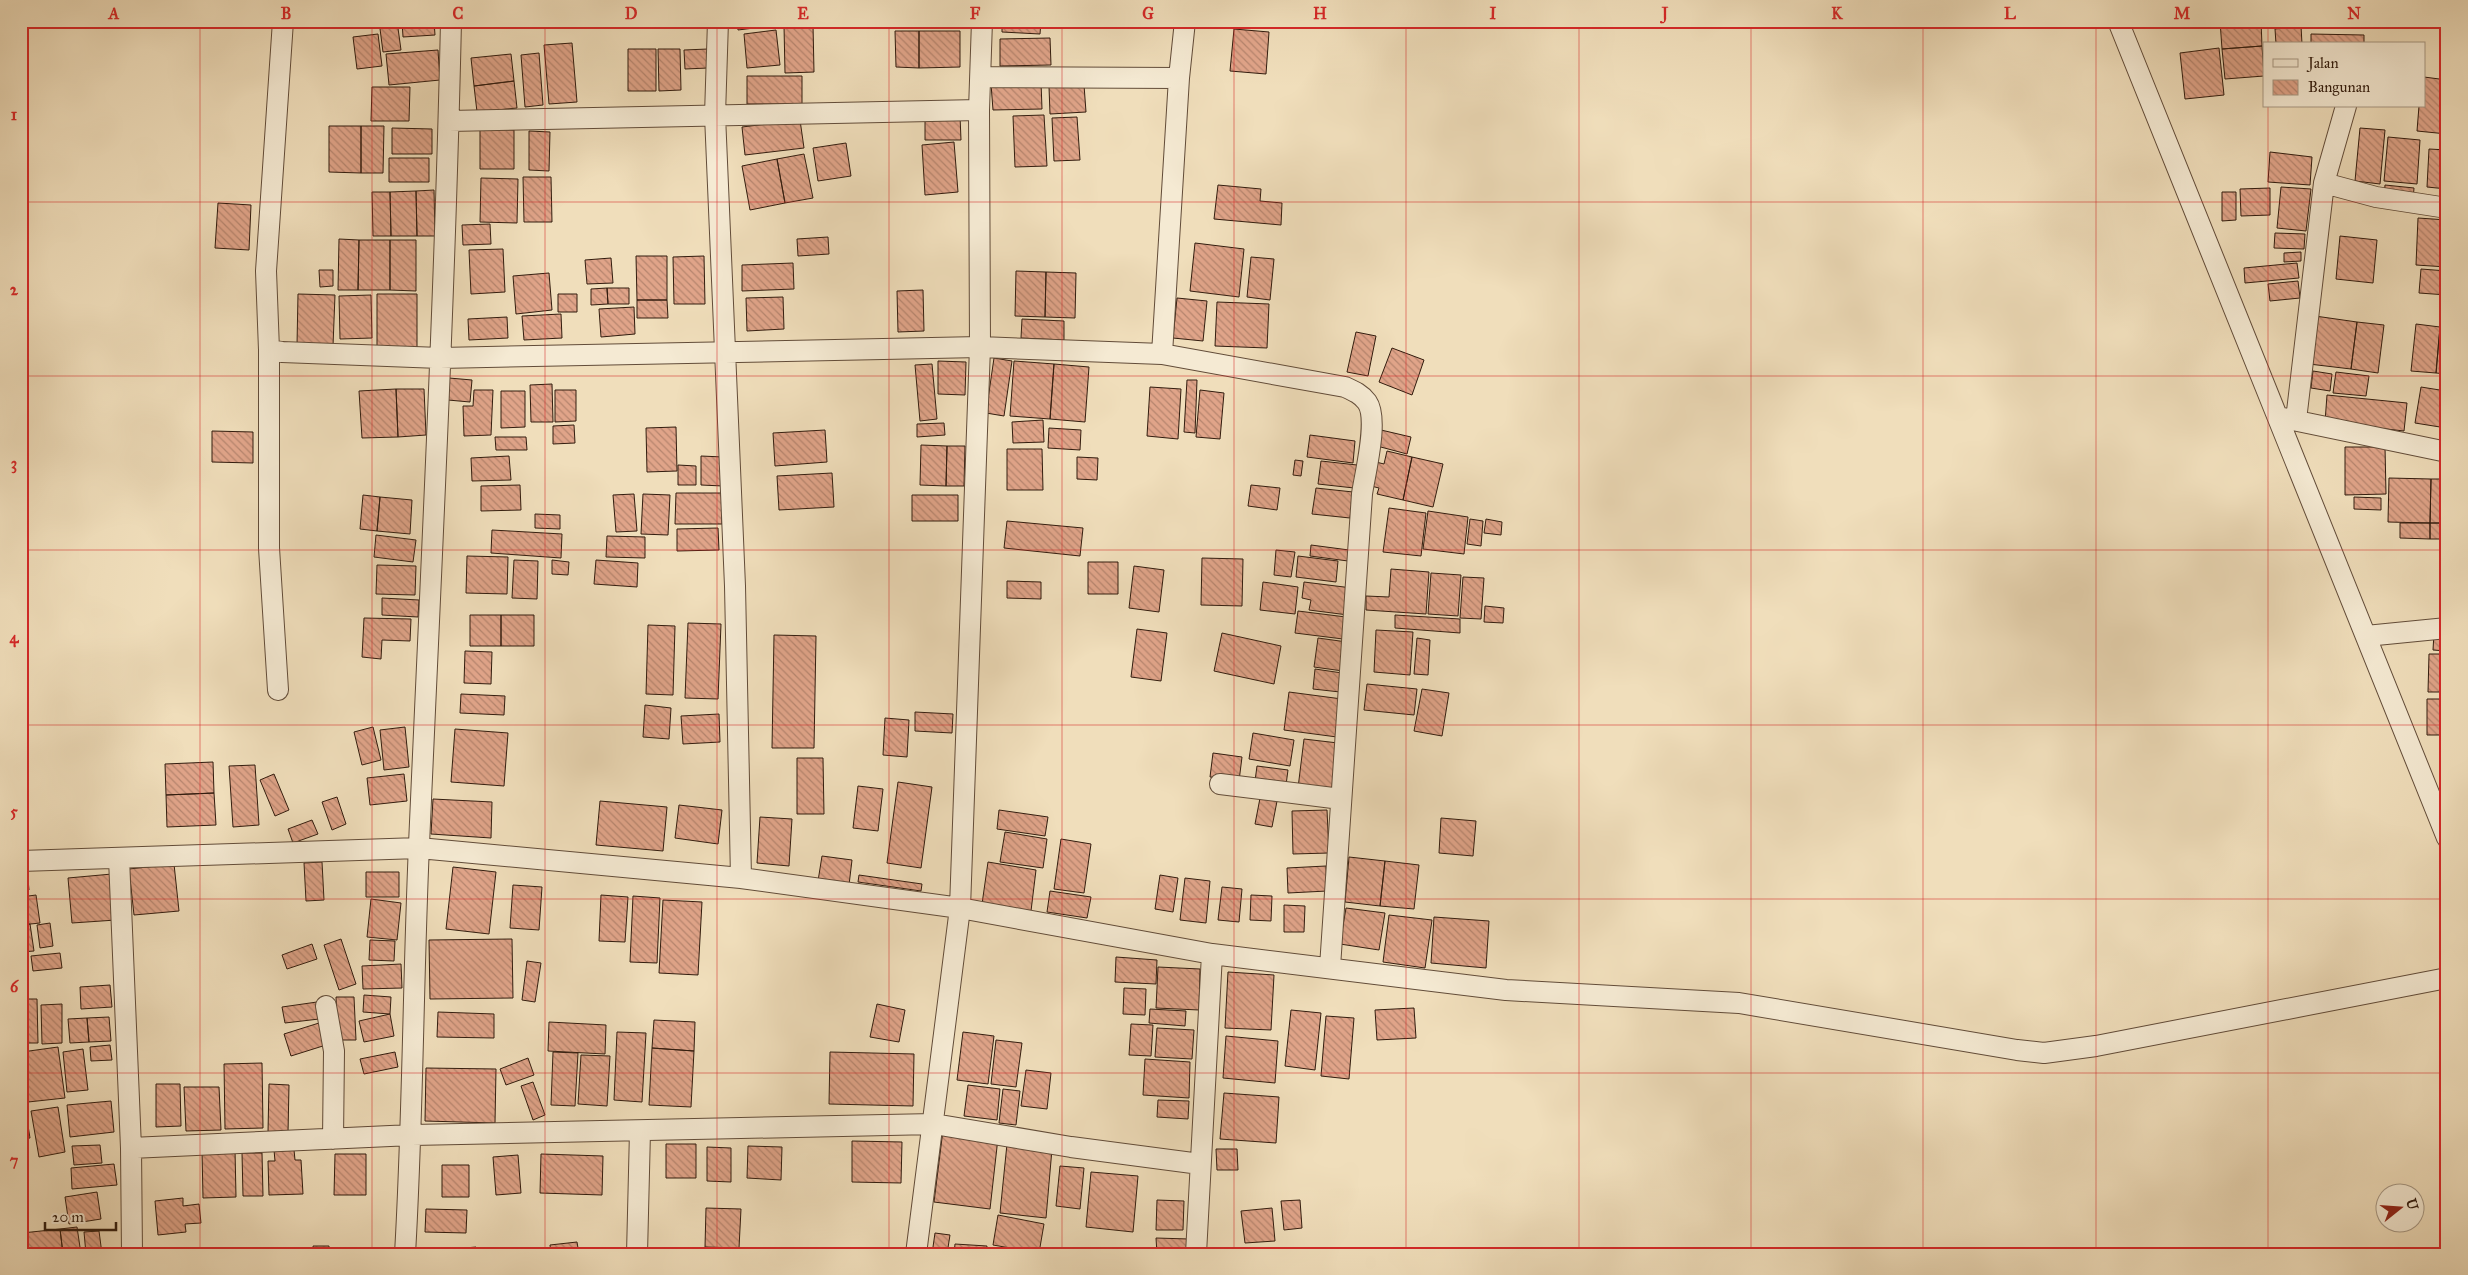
<svg xmlns="http://www.w3.org/2000/svg" width="2468" height="1275" viewBox="0 0 2468 1275" font-family="'IM FELL Great Primer',serif">
	<style>
		.building { fill: url(#building-back-hatch); stroke: #321c0e }
		.lines { fill: none; stroke-linecap: round; stroke-linejoin: round }
		.street-casing { stroke: #624c39; stroke-width: 22 }
		.street { stroke: #f5ead3; stroke-width: 20 }
		.grid { fill: none; stroke: #d62828; stroke-width: 1; stroke-opacity: 0.55 }
		.neatline { fill: none; stroke: #d62828; stroke-width: 2 }
		.grid-label { font-size: 16px; text-anchor: middle; font-weight: bold; fill: #d62828 }
	</style>
	<defs>
		<pattern id="building-back-hatch" width="6" height="6" patternUnits="userSpaceOnUse" patternTransform="scale(1.25)"><rect width="6" height="6" fill="#e0a489"/><path d="M-1 5l2 2M0 0l6 6M5-1l2 2" fill="none" stroke="#b6856e"/></pattern>
	</defs>
	<rect width="100%" height="100%" fill="#f0debb"/>
	<filter id="stains"><feTurbulence type="fractalNoise" baseFrequency=".004" numOctaves="4"/><feColorMatrix values="0 0 0 0 .2 0 0 0 0 .09 0 0 0 0 .02 0 0 0 .5 -.17"/></filter>
	<radialGradient id="worn" r=".72"><stop offset=".6" stop-color="#630" stop-opacity="0"/><stop offset="1" stop-color="#630" stop-opacity=".3"/></radialGradient>
	<path class="building" d="M379 21H397L401 50 383 52Z
		M402 21H434L435 35 403 37Z
		M737 21H770V26L738 30Z
		M890 21H919V26L890 28Z
		M919 21H952V25L919 26Z
		M1002 21H1041L1040 34 1002 32Z
		M1257 21H1283V26L1257 24Z
		M2220 21H2261L2262 46 2222 49Z
		M813 25 814 72 785 73 784 26Z
		M2301 26 2302 44H2276L2275 29Z
		M1234 29 1269 32 1266 74 1230 71Z
		M776 30 780 65 747 68 744 34Z
		M895 31H919V68L896 67Z
		M919 31H960V67L919 68Z
		M378 34 382 66 357 69 353 37Z
		M2311 34 2364 35V44H2311Z
		M1050 38 1051 65 1000 66V39Z
		M572 43 577 102 549 104 544 45Z
		M2262 46 2264 76 2225 79 2222 49Z
		M2219 48 2224 95 2185 99 2180 53Z
		M628 49H656V91H628Z
		M658 49H680L681 90 659 91Z
		M708 49V68L685 69 684 50Z
		M438 50 440 80 389 85 386 54Z
		M539 53 543 105 525 107 521 55Z
		M511 54 514 81 474 86 471 58Z
		M747 76H802V104H747Z
		M2424 77 2447 80V134L2417 131 2419 106H2424Z
		M514 81 517 108 477 112 474 86Z
		M1041 82 1042 109 993 110 991 84Z
		M1084 85 1086 112 1050 114 1049 87Z
		M372 87H410L409 121H371Z
		M1044 115 1047 166 1015 167 1013 116Z
		M925 116H960L961 140H925Z
		M1077 117 1080 160 1054 161 1052 118Z
		M800 120 804 148 745 155 742 127Z
		M329 126H361V173L329 172Z
		M361 126H384L383 173H361Z
		M392 128 432 129V154H392Z
		M2360 128 2385 130 2380 184 2355 181Z
		M480 129 514 130V169H480Z
		M529 131 550 132 549 171 529 170Z
		M2388 137 2420 140 2417 184 2384 181Z
		M954 142 958 192 925 195 922 145Z
		M846 143 851 176 818 181 813 148Z
		M2429 149 2447 150V189L2427 187Z
		M2270 152 2312 157 2310 185 2268 182Z
		M804 154 813 198 785 203 777 159Z
		M389 158H429V182H389Z
		M777 159 785 203 750 210 742 166Z
		M523 177H551L552 222H524Z
		M481 178 518 179 517 223 480 222Z
		M1218 185 1261 189 1260 201 1282 203 1281 225 1214 219Z
		M2385 185 2414 188 2413 201 2384 198Z
		M2281 187 2311 189 2306 231 2277 228Z
		M2270 188V215L2241 216 2240 189Z
		M434 190 435 236H417L416 191Z
		M416 191 417 236H391L390 192Z
		M372 192H390L391 236H373Z
		M2222 192H2236V220L2222 221Z
		M218 203 251 205 249 250 215 248Z
		M2418 218 2447 220V267L2416 265Z
		M490 224 491 244 463 245 462 225Z
		M2275 233 2305 234 2304 249 2274 248Z
		M2340 236 2377 240 2373 283 2336 279Z
		M828 237 829 254 798 256 797 239Z
		M339 239 359 240 358 290H338Z
		M359 240H390V290H358Z
		M390 240H416V291L390 290Z
		M1195 243 1244 249 1239 297 1190 291Z
		M503 249 505 292 471 294 469 250Z
		M2301 252V261L2284 262V253Z
		M636 256H667V300H637Z
		M704 256 705 304H674L673 257Z
		M1251 257 1274 259 1270 300 1247 297Z
		M611 258 613 283 587 284 585 260Z
		M793 263 794 289 742 291V265Z
		M2297 263 2299 278 2245 283 2244 268Z
		M2421 269 2447 271V295L2419 293Z
		M319 270H333V286L320 287Z
		M1016 271 1046 272 1045 317 1015 316Z
		M1046 272 1076 273 1075 318 1045 317Z
		M549 273 552 310 516 314 513 276Z
		M2298 281 2300 298 2270 301 2268 284Z
		M607 288H629V304H608Z
		M607 288 608 304 591 305V289Z
		M923 290 924 331 898 332 897 291Z
		M298 294 335 295 333 346 297 345Z
		M377 294H417V348H377Z
		M558 294H577V312H558Z
		M371 295 372 338 340 339 339 296Z
		M783 297 784 329 747 331 746 298Z
		M1177 298 1207 301 1203 341 1173 338Z
		M637 300H667L668 318H637Z
		M1217 302 1269 304 1267 348 1215 346Z
		M634 307 635 334 601 337 599 309Z
		M561 314 562 338 524 340 522 316Z
		M2315 316 2357 322 2351 369 2309 364Z
		M507 317 508 338 469 340 468 319Z
		M1022 319 1064 321V340L1021 338Z
		M2357 322 2384 325 2378 373 2351 369Z
		M2416 324 2440 327 2436 373 2411 371Z
		M2440 327H2447V374L2436 373Z
		M1356 332 1376 336 1368 376 1347 372Z
		M1392 348 1424 360 1412 395 1379 382Z
		M994 358 1012 361 1004 416 986 413Z
		M938 361 966 362 965 395 938 394Z
		M1014 361 1054 364 1050 419 1010 416Z
		M932 364 937 419 920 421 915 365Z
		M1054 364 1089 367 1085 422 1050 419Z
		M2313 371 2332 374 2330 391 2311 388Z
		M2336 372 2369 376 2366 396 2333 393Z
		M449 378 472 380 470 402 448 400Z
		M1187 380H1197L1195 433 1184 432Z
		M552 384 553 422H531L530 385Z
		M1150 387 1181 389 1178 439 1147 436Z
		M2421 387 2446 391 2440 427 2415 423Z
		M396 389 398 437 362 438 359 391Z
		M396 389H424L426 435 398 437Z
		M474 390H493L491 435 464 436 463 406H473Z
		M555 390H576V421L555 422Z
		M1200 390 1224 393 1220 439 1196 437Z
		M501 391H525V427L501 428Z
		M2327 395 2407 403 2404 431 2325 422Z
		M1043 420 1044 442 1013 443 1012 422Z
		M944 423 945 435 917 437V424Z
		M574 425 575 443 553 444V426Z
		M676 427 677 471 647 472 646 428Z
		M1049 428 1081 430 1080 450 1048 448Z
		M825 430 827 462 775 466 773 433Z
		M1381 430 1411 437 1407 454 1377 446Z
		M212 431 253 432V463L212 462Z
		M1310 435 1355 441 1353 463 1307 457Z
		M495 437H526L527 450H496Z
		M921 445 947 446 946 486 920 485Z
		M947 446H965L964 486H946Z
		M2345 447H2385L2386 494 2345 495Z
		M1007 449H1042L1043 490H1007Z
		M1387 451 1412 457 1403 500 1377 494 1379 488 1367 485 1372 461 1384 464Z
		M509 456 511 480 472 481 471 458Z
		M701 456 723 457V486L701 485Z
		M1077 457 1098 458 1097 480 1077 479Z
		M1412 457 1443 464 1433 507 1403 500Z
		M1295 460 1303 461 1301 476 1293 475Z
		M1321 461 1357 465 1354 488 1318 484Z
		M678 465 696 466V485H678Z
		M832 473 834 507 779 510 777 476Z
		M2389 478 2431 479 2430 523 2388 522Z
		M2431 479H2447V523H2430Z
		M520 485 521 510 481 511V486Z
		M1251 485 1280 488 1277 510 1248 506Z
		M1316 488 1353 492 1350 518 1312 514Z
		M676 493H722V524H675Z
		M634 494 637 531 616 532 613 495Z
		M643 494 670 495 668 535 641 534Z
		M363 495 380 497 377 531 360 529Z
		M912 495H958V521H912Z
		M380 497 412 500 410 534 377 531Z
		M2354 497 2381 498V510L2354 509Z
		M1389 508 1426 513 1421 556 1383 552Z
		M1428 511 1468 517 1464 554 1423 549Z
		M535 514 560 515V529L535 528Z
		M1470 519 1483 521 1481 546 1467 544Z
		M1486 519 1502 522 1501 535 1484 533Z
		M1007 521 1083 528 1080 556 1004 548Z
		M2400 523H2430V539L2400 538Z
		M2430 523H2447V539H2430Z
		M718 528 719 550 677 551V529Z
		M492 530 562 534 561 558 491 553Z
		M376 535 416 540 413 562 374 557Z
		M607 536 645 537V558L606 557Z
		M1311 545 1349 550 1348 561 1310 556Z
		M1276 550 1295 552 1291 577 1274 575Z
		M467 556 508 557 507 594 466 593Z
		M1298 556 1338 561 1336 582 1296 577Z
		M1202 558 1243 559 1242 606 1201 605Z
		M514 560 538 561 537 599 512 598Z
		M552 560 569 562 568 575 552 574Z
		M596 560 638 563 637 587 594 584Z
		M1088 562H1118V594H1088Z
		M377 565 416 566 415 595 376 594Z
		M1134 566 1164 570 1159 612 1129 608Z
		M1391 569 1429 572 1426 614 1366 610V596L1389 597Z
		M1431 573 1461 575 1458 616 1428 614Z
		M1463 577 1484 578 1481 619 1460 618Z
		M1007 581 1041 582V599L1007 598Z
		M1263 582 1298 587 1295 614 1260 610Z
		M1304 582 1352 588 1348 615 1309 610 1311 600 1302 598Z
		M382 598 419 600 418 617 382 615Z
		M1485 606 1504 608 1503 623 1484 622Z
		M1298 611 1346 617 1343 639 1295 633Z
		M470 615H501V646H470Z
		M501 615H534V646H501Z
		M1395 615 1460 619V633L1395 628Z
		M364 618 411 619 410 641 382 640 381 659 362 657Z
		M688 623 721 624 718 699 685 698Z
		M648 625 675 626 673 695 646 694Z
		M1137 629 1167 633 1161 681 1131 677Z
		M1376 630 1413 632 1410 675 1374 672Z
		M1222 633 1281 646 1274 684 1214 671Z
		M2434 633 2447 634V651L2433 650Z
		M774 635 816 636 814 748H772Z
		M1318 638 1347 642 1343 671 1314 667Z
		M1417 638 1430 640 1428 675 1414 674Z
		M465 651 492 652 491 684 464 683Z
		M2429 654H2447V692H2428Z
		M1315 669 1342 673 1340 692 1313 689Z
		M1367 684 1417 689 1414 715 1364 710Z
		M1422 689 1449 693 1442 736 1414 731Z
		M1289 692 1342 699 1337 737 1284 730Z
		M461 694 505 696 504 715 460 713Z
		M2427 699H2447V735H2427Z
		M645 705 671 708 669 739 643 737Z
		M915 712 953 714 952 733 915 731Z
		M719 714 720 742 683 744 681 716Z
		M885 718 909 720 907 757 883 755Z
		M373 727 381 760 362 765 354 732Z
		M405 727 409 767 384 770 380 730Z
		M455 729 508 733 504 786 451 782Z
		M1253 733 1294 740 1290 766 1249 759Z
		M1304 739 1338 743 1332 793 1298 788Z
		M1213 753 1242 757 1239 781 1210 777Z
		M797 758H823L824 814H797Z
		M213 762 214 793 166 795 165 764Z
		M255 765 259 825 233 827 229 766Z
		M1257 766 1288 770 1286 785 1255 781Z
		M274 774 289 810 275 816 260 780Z
		M404 774 407 801 370 805 367 778Z
		M898 782 932 787 921 868 887 863Z
		M858 786 883 789 878 831 853 828Z
		M214 793 216 825 167 827 166 795Z
		M1261 793 1278 796 1272 827 1255 824Z
		M337 797 346 824 332 830 322 802Z
		M433 799 492 802 491 838 431 834Z
		M600 801 667 807 663 851 596 845Z
		M679 805 722 810 718 844 675 838Z
		M999 810 1048 817 1045 836 997 829Z
		M1327 810 1329 853 1293 854 1292 811Z
		M760 817 792 819 789 866 757 863Z
		M1441 818 1476 821 1473 856 1439 853Z
		M312 820 318 834 293 843 288 829Z
		M1005 832 1047 839 1043 868 1000 862Z
		M1061 839 1091 844 1084 893 1054 889Z
		M822 856 852 860 849 885 818 881Z
		M1349 857 1385 861 1380 906 1345 902Z
		M1385 861 1419 865 1414 909 1380 906Z
		M322 862 324 900 306 901 304 863Z
		M988 862 1036 870 1031 911 982 904Z
		M174 864 179 911 134 915 129 869Z
		M1326 866 1327 891 1288 893 1287 868Z
		M453 867 496 872 489 934 446 929Z
		M27 869 29 890H21V870Z
		M366 872H399V897H366Z
		M112 874 116 920 72 923 68 878Z
		M859 875 922 884 921 891 858 882Z
		M1160 875 1178 878 1173 912 1155 909Z
		M1185 878 1210 881 1206 923 1180 920Z
		M513 885 542 887 539 930 510 928Z
		M1222 887 1242 889 1239 922 1218 920Z
		M1050 891 1091 897 1087 918 1047 912Z
		M36 895 40 923 21 925V897Z
		M601 895 628 897 625 942 599 941Z
		M1251 895 1272 896 1271 921 1250 920Z
		M633 896 660 898 657 963 630 962Z
		M371 899 401 903 397 940 367 937Z
		M663 900 702 902 698 975 659 973Z
		M1284 905 1305 906 1304 932H1284Z
		M1346 908 1385 913 1379 950 1340 944Z
		M1389 915 1432 920 1425 968 1383 962Z
		M1434 917 1489 921 1486 968 1431 963Z
		M50 923 53 946 40 948 37 925Z
		M30 924 34 951 21 952V925Z
		M341 939 356 984 339 990 324 945Z
		M512 939 513 998 430 999 429 940Z
		M370 940 395 941 394 961 369 960Z
		M312 944 317 959 287 969 282 955Z
		M60 953 62 968 33 971 31 956Z
		M1116 957 1157 960 1156 984 1115 982Z
		M527 961 541 963 535 1002 522 1000Z
		M401 964 402 988 363 989 362 966Z
		M1158 967 1200 969 1199 1010 1156 1008Z
		M1228 972 1274 975 1271 1030 1225 1028Z
		M110 985 112 1007 81 1009 80 987Z
		M1124 988 1146 989 1145 1015 1123 1014Z
		M364 995 391 997 390 1014 363 1012Z
		M336 997H354L356 1040H338Z
		M21 999H37L38 1043H21Z
		M317 1002 319 1019 285 1023 282 1007Z
		M62 1004V1043L42 1044 41 1005Z
		M877 1004 905 1010 899 1042 870 1037Z
		M1414 1008 1416 1038 1377 1040 1375 1010Z
		M1150 1009 1186 1011 1185 1026 1149 1023Z
		M1291 1010 1321 1013 1315 1070 1285 1066Z
		M438 1012 494 1014V1038L437 1037Z
		M390 1014 394 1036 364 1042 359 1021Z
		M1326 1016 1354 1018 1349 1079 1321 1076Z
		M109 1017 111 1041 89 1042 87 1018Z
		M87 1018 89 1042 70 1043 68 1019Z
		M654 1020 695 1022 694 1051 652 1048Z
		M549 1022 606 1025 605 1054 548 1051Z
		M319 1023 326 1045 291 1056 284 1034Z
		M1131 1024 1153 1025 1151 1056 1129 1055Z
		M1157 1028 1194 1030 1192 1059 1155 1057Z
		M617 1032 646 1033 642 1102 614 1100Z
		M963 1032 994 1036 988 1084 957 1080Z
		M1226 1036 1278 1041 1275 1083 1223 1078Z
		M996 1040 1022 1043 1016 1087 991 1084Z
		M110 1045 112 1060 91 1061 90 1047Z
		M58 1047 65 1098 28 1102 22 1052Z
		M652 1048 694 1051 691 1107 649 1105Z
		M83 1049 88 1090 67 1092 63 1052Z
		M395 1052 398 1067 364 1074 360 1059Z
		M553 1052 578 1053 575 1106 551 1105Z
		M830 1052 914 1054 913 1106 829 1104Z
		M581 1055 610 1056 607 1106 578 1104Z
		M528 1058 534 1075 506 1085 500 1069Z
		M1145 1059 1190 1062 1189 1098 1143 1095Z
		M262 1063 263 1128 225 1129 224 1064Z
		M426 1068 496 1069 495 1123 425 1121Z
		M1026 1070 1051 1073 1047 1109 1021 1106Z
		M533 1082 545 1115 533 1120 521 1086Z
		M156 1084H180L181 1126 156 1127Z
		M269 1084 289 1085 288 1133 268 1132Z
		M968 1085 1000 1089 997 1120 964 1116Z
		M184 1087H219L221 1130 186 1131Z
		M1003 1089 1020 1091 1016 1125 999 1123Z
		M1224 1093 1279 1097 1276 1143 1220 1139Z
		M1158 1100 1189 1101 1188 1119 1157 1117Z
		M111 1101 114 1132 70 1137 67 1105Z
		M25 1107 30 1138 21 1139V1108Z
		M58 1107 65 1152 39 1157 31 1111Z
		M943 1130 998 1138 990 1209 934 1202Z
		M852 1141 902 1142 901 1183 852 1182Z
		M666 1144H696V1178H666Z
		M1007 1144 1052 1149 1046 1218 1000 1213Z
		M100 1145 102 1163 74 1165 72 1146Z
		M748 1146 782 1147 781 1180 747 1178Z
		M707 1147 731 1148V1182L707 1181Z
		M1216 1149H1237L1238 1170H1217Z
		M235 1150 236 1197 203 1198 202 1151Z
		M274 1150H294L295 1160H301L303 1194 269 1195 268 1161H275Z
		M242 1153H262L263 1196H243Z
		M335 1154H366V1195H334Z
		M541 1154 603 1156 602 1195 540 1193Z
		M518 1155 521 1193 496 1195 493 1157Z
		M114 1164 117 1185 72 1189 71 1168Z
		M442 1165H469V1197H442Z
		M1060 1166 1084 1168 1080 1209 1056 1206Z
		M1091 1172 1138 1176 1133 1232 1086 1227Z
		M97 1192 101 1219 69 1224 65 1197Z
		M183 1198V1206L199 1204 201 1223 185 1224 186 1232 158 1235 155 1201Z
		M1157 1200 1184 1201 1183 1230H1156Z
		M1300 1200 1302 1228 1284 1230 1281 1201Z
		M706 1208 741 1209 739 1248 705 1247Z
		M1272 1208 1275 1241 1245 1243 1241 1211Z
		M426 1209 467 1210 466 1233 425 1232Z
		M998 1215 1044 1224 1039 1253 993 1245Z
		M77 1227 81 1254H63L60 1229Z
		M60 1229 63 1254H24L22 1233Z
		M99 1231 102 1254H86L84 1232Z
		M935 1233 950 1235 947 1254H932Z
		M1156 1238 1189 1239V1254H1157Z
		M577 1242 579 1254H551L550 1245Z
		M955 1244 987 1246 986 1254H954Z
		M313 1246H329V1254H314Z
		M476 1247 477 1254H443V1250Z
		M358 1250 374 1251V1254H358Z
		M1274 1251V1254H1216V1253Z"/>
	<g class="lines">
		<g class="street-casing">
			<path id="street" d="M283 21 266 271 269 350 282 352 440 358 980 347 960 908 916 1254
				M718 21 715 115 735 586 741 878
				M982 21 979 110 980 347 1162 354 1345 387C1354 391 1361 394 1367 402 1379 419 1365 473 1362 494L1330 967
				M2118 21 2447 838
				M981 77 1179 78
				M449 121 979 110
				M2324 183 2376 197 2447 208
				M269 350V548L278 690
				M1162 354 1179 78 1185 21
				M2283 418 2447 452
				M2296 420 2324 183 2346 106
				M2366 636 2447 628
				M1220 784 1341 799
				M119 858 131 1148 132 1254
				M21 861 419 848 741 878 960 908 1212 954 1506 990 1739 1003 2017 1050 2044 1053 2096 1046 2447 978
				M326 1006 334 1051 333 1139
				M131 1148 412 1135 934 1124 1071 1147 1200 1164
				M405 1254C413 1118 413 981 419 845 431 570 445 296 451 21
				M637 1254 640 1131
				M1196 1254 1212 954"/>
		</g>
		<use href="#street" class="street"/>
	</g>
	<path class="grid" d="M200 21V1254M372 21V1254M545 21V1254M717 21V1254M889 21V1254M1062 21V1254M1234 21V1254M1406 21V1254M1579 21V1254M1751 21V1254M1923 21V1254M2096 21V1254M2268 21V44M2268 106V1254M21 202H2447M21 376H2447M21 550H2447M21 725H2447M21 899H2447M21 1073H2447"/>
	<rect width="2468" height="1275" fill="none" stroke="#f0debb" stroke-width="55"/>
	<rect x="2263" y="42" width="162" height="65" fill="#f5ead3" stroke="#a79884"/>
	<rect x="2273" y="59" width="25" height="8" fill="#f5ead3" stroke="#a79884"/>
	<text x="2308" y="68" font-size="15" fill="#321c0e">Jalan</text>
	<rect x="2273" y="80" width="25" height="15" fill="url(#building-back-hatch)" stroke="#a79884"/>
	<text x="2308" y="92" font-size="15" fill="#321c0e">Bangunan</text>
	<g transform="translate(2400 1208) rotate(73)"><circle r="24" fill="#f5ead3" stroke="#a79884"/>
	<path d="M0-4L9 19L0 12L-9 19Z" fill="#8f2418"/>
	<text y="-8" font-size="14" font-weight="bold" text-anchor="middle" fill="#321c0e">U</text>
	</g>
	<path d="M45 1222v8h71v-8" fill="none" stroke="#321c0e" stroke-width="2.5"/>
	<text x="52" y="1222" font-size="15" fill="#321c0e" stroke="#f5ead3" stroke-width="4" paint-order="stroke">20 m</text>
	<rect x="28" y="28" width="2412" height="1220" class="neatline"/>
	<g class="grid-label">
		<text x="114" y="19">A</text>
		<text x="286" y="19">B</text>
		<text x="458" y="19">C</text>
		<text x="631" y="19">D</text>
		<text x="803" y="19">E</text>
		<text x="975" y="19">F</text>
		<text x="1148" y="19">G</text>
		<text x="1320" y="19">H</text>
		<text x="1493" y="19">I</text>
		<text x="1665" y="19">J</text>
		<text x="1837" y="19">K</text>
		<text x="2010" y="19">L</text>
		<text x="2182" y="19">M</text>
		<text x="2354" y="19">N</text>
		<text x="14" y="120">1</text>
		<text x="14" y="295">2</text>
		<text x="14" y="469">3</text>
		<text x="14" y="643">4</text>
		<text x="14" y="817">5</text>
		<text x="14" y="992">6</text>
		<text x="14" y="1166">7</text>
	</g>
	<rect width="100%" height="100%" filter="url(#stains)"/>
	<rect width="100%" height="100%" fill="url(#worn)"/>
</svg>
